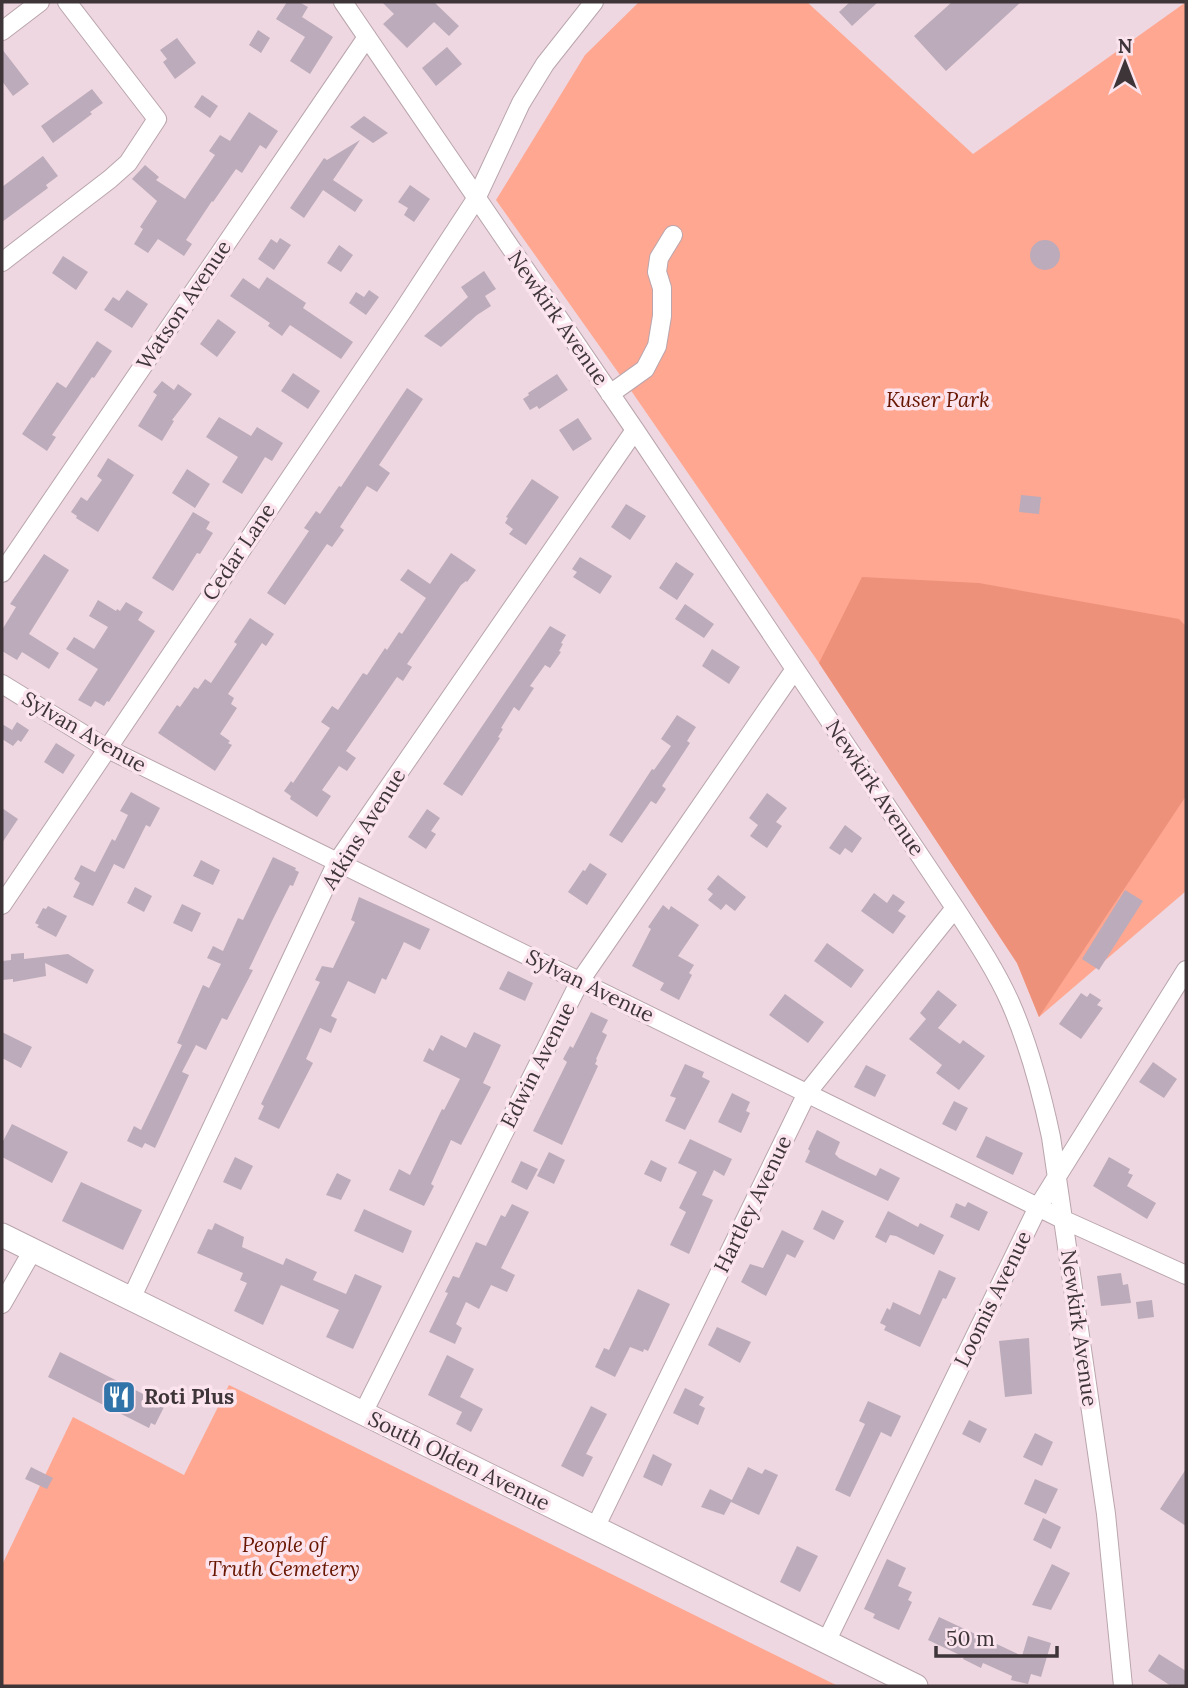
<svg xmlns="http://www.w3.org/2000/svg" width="1188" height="1688" viewBox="0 0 1188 1688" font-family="Lora,serif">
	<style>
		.green { fill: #ffa791 }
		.forest { fill: #ee917b }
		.building { fill: #bcabba }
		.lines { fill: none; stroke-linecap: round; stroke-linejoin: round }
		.minor-casing { stroke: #baa5ad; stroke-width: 20 }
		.major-casing { stroke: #baa5ad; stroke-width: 25 }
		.minor { stroke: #fff; stroke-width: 18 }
		.major { stroke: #fff; stroke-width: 23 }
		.labels { text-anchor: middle; stroke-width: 7; stroke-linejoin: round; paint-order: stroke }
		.street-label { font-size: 21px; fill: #3e3539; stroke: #fbe4ed }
		.park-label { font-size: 21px; font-style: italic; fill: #681602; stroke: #fbe4ed }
		.poi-label { font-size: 21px; font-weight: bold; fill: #3e3539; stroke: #fbe4ed; text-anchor: start }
	</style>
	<rect width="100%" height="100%" fill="#eed7e0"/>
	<path class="green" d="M639 2H807L973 154 1186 2V891L1039 1017 1017 963 819 663 632 392 496 200 585 55Z
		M229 1385 838 1686H2V1565L73 1417 184 1475Z"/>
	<path class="forest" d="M862 577 979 583 1179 619 1186 626V796L1039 1017 1017 963 819 663Z"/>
	<path class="building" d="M287 2H299L308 7 302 17 333 37 310 74 290 61 305 37 276 19Z
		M382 2H434L459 26 449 36 434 22 407 48 383 24 394 14Z
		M850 2H878L852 26 839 12Z
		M952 2H1021L946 71 914 36Z
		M258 30 270 38 261 53 249 45Z
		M177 38 196 63 175 79 163 62 167 59 160 50Z
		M447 47 462 64 436 86 422 68Z
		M2 49 29 84 13 96 2 81Z
		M92 89 103 103 90 112 92 114 53 143 41 126Z
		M202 95 218 106 210 118 194 107Z
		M249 112 278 131 266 149 260 145 242 173 236 169 213 202 212 201 186 240 192 244 184 256 158 239 148 253 134 244 143 229 140 227 157 201 132 179 145 165 159 177 156 180 185 199 215 155 209 151 220 135 230 141Z
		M364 116 388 133 373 143 350 127Z
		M360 140 333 180 363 200 355 212 323 190 304 218 290 208 324 158 327 160Z
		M43 156 58 176 46 185 48 188 2 222V187Z
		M410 185 430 199 414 222 404 215 408 208 398 202Z
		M280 238 291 245 274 270 258 259 271 239 277 243Z
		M1030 255a15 15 0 1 1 30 0a15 15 0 1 1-30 0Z
		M339 245 353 255 341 272 327 263Z
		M63 256 88 272 76 290 52 273Z
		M484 271 496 289 485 296 491 306 477 315 441 347 424 336 468 297 461 287Z
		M267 277 306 303 303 308 353 342 341 359 290 325 282 336 268 326 270 323 230 296 243 278 259 289Z
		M127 290 148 304 132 328 104 310 113 297 119 301Z
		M369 290 379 297 366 315 349 303 356 292 364 297Z
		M218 319 236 332 217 357 200 344Z
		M97 341 112 351 94 378 92 377 52 435 56 437 47 451 22 434 57 382 66 388Z
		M293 373 320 391 308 409 281 391Z
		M557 374 568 390 539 409 537 406 530 410 523 399 529 395 528 393Z
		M162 381 174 390 178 384 192 394 172 420 174 421 162 441 138 426 157 395 153 392Z
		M407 388 423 399 379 465 390 473 377 492 367 486 340 527 344 530 332 547 327 544 285 605 267 593 309 531 304 528 316 511 320 514 339 486 341 487Z
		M219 417 251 436 257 427 283 443 272 461 265 457 242 494 222 482 238 457 206 437Z
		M578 418 592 439 573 451 559 430Z
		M108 458 134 475 98 532 76 518 77 516 71 512 81 497 87 501 102 480 97 476Z
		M187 469 210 484 195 508 172 493Z
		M532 479 559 497 526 545 509 534 513 529 505 523 508 518 506 517Z
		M1021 495 1041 497 1039 514 1019 512Z
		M626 504 646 516 630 540 611 527Z
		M193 512 210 522 206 529 213 533 200 554 197 553 173 591 152 578Z
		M451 553 476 570 467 582 466 581 461 585 407 664 412 667 403 681 397 677 346 751 356 758 347 771 339 766 322 790 331 796 317 817 290 799 291 796 284 791 291 781 293 783 330 728 321 722 332 706 338 710 363 673 367 675 385 648 387 650 399 632 402 634 426 598 400 580 408 569 430 584Z
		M44 554 69 570 29 634 59 653 49 669 22 652 17 660 2 651V630L16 607 10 604Z
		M580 557 612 576 600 594 573 577 577 572 572 569Z
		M676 562 694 574 677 600 659 588Z
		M98 600 116 611 117 609 120 611 126 602 143 612 138 620 155 631 109 702 107 701 104 706 95 701 91 707 78 700 98 669 66 649 74 637 94 649 108 627 89 616Z
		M685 604 714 624 704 638 675 619Z
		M250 618 274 634 266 646 262 643 228 694 234 698 231 704 237 708 220 734 230 741 228 743 232 745 215 771 158 733 177 705 180 707 194 687 198 689 205 679 211 683 237 644 234 642Z
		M550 626 566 635 561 643 563 644 559 651 561 652 550 668 545 665 530 686 534 688 519 711 514 707 501 728 503 729 498 737 500 738 462 796 443 784Z
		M712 649 740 667 729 684 702 666Z
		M677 715 696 727 687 741 690 743 662 786 666 789 656 804 651 801 622 843 609 835 652 769 654 770 671 746 661 739Z
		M17 722 29 730 21 742 18 740 13 746 2 739V724L12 730Z
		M56 743 75 755 63 774 44 762Z
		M131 792 160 808 150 827 146 825 124 869 114 864 93 906 73 897 80 883 74 879 81 865 95 872 112 839 115 841 128 815 120 811Z
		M767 793 787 808 776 822 782 826 767 848 750 836 758 825 749 818Z
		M2 808 18 819 2 843Z
		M427 809 440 818 431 831 436 834 426 849 408 837Z
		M845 825 862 838 852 853 845 848 840 855 829 848Z
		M273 857 296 868 295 870 299 872 293 886 290 885 272 921 249 969 253 970 227 1020 222 1018 206 1050 196 1045 182 1072 189 1075 155 1148 145 1143 142 1148 127 1141 134 1126 141 1130 182 1045 177 1043 203 985 209 988 221 964 207 958 213 946 223 951 238 918 243 920Z
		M201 860 220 870 213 885 193 876Z
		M590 863 607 874 587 905 568 892 583 870 585 871Z
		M718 875 746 897 735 911 726 904 721 910 708 900 713 894 707 889Z
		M135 887 152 896 144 912 127 903Z
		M1125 890 1143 901 1099 970 1082 959Z
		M874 893 887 903 893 894 905 902 898 911 906 916 893 934 861 911Z
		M359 897 430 929 420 950 404 942 386 980 382 978 375 994 348 981 331 1016 337 1019 331 1033 320 1028 306 1059 313 1063 279 1129 258 1119 264 1106 261 1104 320 982 315 980 322 966 333 968 355 922 351 920Z
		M182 904 201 913 192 932 173 923Z
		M663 905 669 910 671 906 699 925 678 956 694 965 689 973 692 975 679 1000 660 990 664 983 632 966 651 929 648 927Z
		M48 906 67 916 56 937 37 927 39 925 35 923 43 908 46 909Z
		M827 943 864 970 851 988 814 961Z
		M24 953V959L68 954 94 970 87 984 45 963 46 976 13 982V979L2 980V961L11 960V954Z
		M508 971 533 983 525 1001 499 989Z
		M938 990 957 1005 938 1028 960 1044 963 1040 985 1056 959 1090 936 1073 942 1065 909 1039 926 1019 920 1013Z
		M1081 993 1087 997 1090 993 1101 1000 1097 1005 1103 1008 1081 1039 1059 1024Z
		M785 994 824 1022 808 1043 769 1015Z
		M591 1012 608 1020 602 1032 607 1035 596 1059 597 1060 595 1064 598 1066 562 1145 533 1131 567 1062 563 1059 570 1046 573 1048Z
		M2 1032 32 1047 21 1068 2 1058Z
		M474 1032 501 1045 483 1083 491 1087 461 1145 451 1140 431 1184 434 1186 424 1206 389 1190 399 1169 410 1175 442 1109 444 1110 460 1079 423 1061 429 1048 433 1051 441 1035 466 1048Z
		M1153 1062 1177 1079 1164 1098 1139 1082Z
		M685 1064 704 1072 702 1077 710 1081 685 1130 665 1121 676 1098 670 1096Z
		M866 1065 886 1075 875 1097 854 1087Z
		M732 1093 750 1102 746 1111 750 1113 741 1133 718 1122Z
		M954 1101 968 1108 956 1131 942 1124Z
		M12 1124 68 1152 52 1183 2 1157V1143Z
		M817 1130 840 1142 835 1154 839 1158 876 1176 880 1168 900 1178 888 1201 805 1162 810 1151 808 1149Z
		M986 1136 1023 1153 1013 1175 976 1157Z
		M690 1139 732 1159 724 1176 714 1170 702 1195 713 1200 689 1254 670 1245 686 1212 679 1208 697 1172 678 1163Z
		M549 1152 565 1160 554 1184 537 1176Z
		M235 1157 253 1166 241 1190 223 1182Z
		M1109 1157 1130 1169 1128 1173 1133 1175 1127 1186 1156 1203 1147 1219 1093 1186Z
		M651 1160 667 1168 661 1182 644 1174Z
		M521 1161 538 1169 527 1190 511 1182Z
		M337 1173 351 1180 341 1200 326 1195Z
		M81 1182 142 1210 123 1250 62 1221Z
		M968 1202 988 1212 979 1231 950 1217 956 1203 965 1207Z
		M512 1204 529 1212 501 1268 515 1275 507 1292 491 1285 479 1309 466 1302 456 1324 462 1328 455 1344 429 1332 448 1293 445 1292 453 1276 459 1278 476 1242 486 1246 501 1215 505 1217Z
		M364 1209 412 1231 403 1253 354 1231Z
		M822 1210 844 1221 834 1240 813 1229Z
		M888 1211 918 1227 920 1223 944 1235 934 1255 896 1236 890 1235 886 1243 875 1237Z
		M215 1223 244 1237 242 1247 283 1265 286 1258 317 1272 313 1280 346 1294 355 1274 382 1286 353 1349 326 1337 339 1310 281 1285 263 1325 234 1311 247 1283 240 1280 243 1273 197 1253 208 1229 212 1230Z
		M782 1230 804 1241 795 1258 787 1254 766 1296 741 1282 750 1264 763 1268Z
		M939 1270 956 1278 946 1299 943 1298 920 1347 884 1330 886 1326 880 1323 887 1308 890 1310 893 1302 920 1315Z
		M1121 1273 1123 1285 1128 1284 1131 1303 1101 1306 1097 1276Z
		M638 1289 670 1304 648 1351 644 1349 643 1352 630 1347 615 1377 595 1367 604 1348 609 1350Z
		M1152 1300 1154 1317 1138 1319 1136 1302Z
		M717 1327 751 1342 740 1363 708 1345Z
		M1029 1338 1032 1394 1005 1397 999 1341Z
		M60 1352 165 1405 155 1425 151 1423 149 1428 48 1377Z
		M447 1355 474 1369 460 1397 483 1409 471 1432 456 1424 462 1412 428 1395Z
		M685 1388 704 1397 699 1405 705 1408 698 1425 673 1413Z
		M868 1401 901 1416 891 1437 881 1432 850 1497 835 1490 865 1424 859 1421Z
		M591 1406 607 1414 586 1454 593 1457 583 1477 561 1466Z
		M969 1420 987 1429 980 1443 962 1434Z
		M1035 1433 1053 1442 1042 1466 1023 1457Z
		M653 1454 672 1464 662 1486 643 1477Z
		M31 1467 53 1478 47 1489 25 1479Z
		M748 1467 762 1474 765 1469 778 1475 759 1515 731 1502Z
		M1186 1469V1526L1160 1509Z
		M1035 1479 1058 1489 1046 1514 1024 1504Z
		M710 1489 732 1500 724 1515 701 1507Z
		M1043 1518 1061 1527 1051 1549 1033 1540Z
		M797 1546 818 1556 800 1592 780 1582Z
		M887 1559 906 1568 898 1586 912 1592 908 1600 912 1602 899 1630 873 1618 875 1614 864 1609Z
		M1052 1564 1070 1573 1051 1610 1032 1605Z
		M939 1617 1022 1656 1028 1636 1051 1643 1041 1677 1031 1674 1028 1684 1011 1680 1012 1676 983 1663 981 1668 963 1659 964 1657 928 1640Z
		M1159 1654 1186 1671V1686H1171L1148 1671Z"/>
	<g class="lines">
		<g class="minor-casing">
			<path id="minor" d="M343 2 635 430 955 908C975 939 995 969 1010 1002 1029 1045 1041 1090 1051 1137L1106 1514 1123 1686
				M2 31 40 2
				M2 262 110 179 128 163 157 119 67 2
				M610 394 645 369 657 346 662 316V288L657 272 659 258 673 235
				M2 573 367 37
				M2 684 106 748 1062 1219 1186 1275
				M2 905 402 312 476 199 521 103 545 64 594 2
				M131 1299 337 862 635 430
				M2 1304 33 1250
				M363 1413 580 981 795 669
				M595 1528 807 1093 955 908
				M826 1642 1038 1207 1186 970"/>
		</g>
		<g class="major-casing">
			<path id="major" d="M2 1235 916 1686"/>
		</g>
		<use href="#minor" class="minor"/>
		<use href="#major" class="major"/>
	</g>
	<defs>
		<g id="restaurant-square" transform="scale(1.75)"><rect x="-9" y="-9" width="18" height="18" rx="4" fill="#3074a9" stroke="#fbe4ed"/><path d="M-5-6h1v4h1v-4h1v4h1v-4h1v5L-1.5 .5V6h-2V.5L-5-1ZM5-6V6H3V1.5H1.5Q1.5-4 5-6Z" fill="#fff"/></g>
	</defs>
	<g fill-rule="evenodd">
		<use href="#restaurant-square" x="119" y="1397"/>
	</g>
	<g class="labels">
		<g class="street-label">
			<text transform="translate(184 305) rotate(-56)" y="7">Watson Avenue</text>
			<text transform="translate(558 318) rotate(55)" y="7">Newkirk Avenue</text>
			<text transform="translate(239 552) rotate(-56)" y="7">Cedar Lane</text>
			<text transform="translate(84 732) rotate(30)" y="7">Sylvan Avenue</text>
			<text transform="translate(875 788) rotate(56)" y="7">Newkirk Avenue</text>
			<text transform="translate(364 829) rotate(-58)" y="7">Atkins Avenue</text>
			<text transform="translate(590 986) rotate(26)" y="7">Sylvan Avenue</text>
			<text transform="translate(538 1065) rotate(-63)" y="7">Edwin Avenue</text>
			<text transform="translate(753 1204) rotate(-64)" y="7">Hartley Avenue</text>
			<text transform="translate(993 1299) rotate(-64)" y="7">Loomis Avenue</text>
			<text transform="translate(1079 1328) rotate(82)" y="7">Newkirk Avenue</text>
			<text transform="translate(459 1461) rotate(26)" y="7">South Olden Avenue</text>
		</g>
		<g class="park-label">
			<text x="938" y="407">Kuser Park</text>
			<text x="284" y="1552">People of<tspan x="284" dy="24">Truth Cemetery</tspan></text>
		</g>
		<g class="poi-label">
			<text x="144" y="1404">Roti Plus</text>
		</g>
	</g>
	<rect width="1188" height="1688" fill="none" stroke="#3e3539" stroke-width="7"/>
	<g transform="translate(1125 63)" stroke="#fbe4ed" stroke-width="5" paint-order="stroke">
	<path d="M0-5L12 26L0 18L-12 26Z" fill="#3e3539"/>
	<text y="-10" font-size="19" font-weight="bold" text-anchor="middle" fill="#3e3539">N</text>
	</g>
	<path d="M936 1646v10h121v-10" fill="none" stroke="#3e3539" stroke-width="3.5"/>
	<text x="946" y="1646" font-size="21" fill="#3e3539" stroke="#fbe4ed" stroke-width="5" paint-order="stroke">50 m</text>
</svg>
